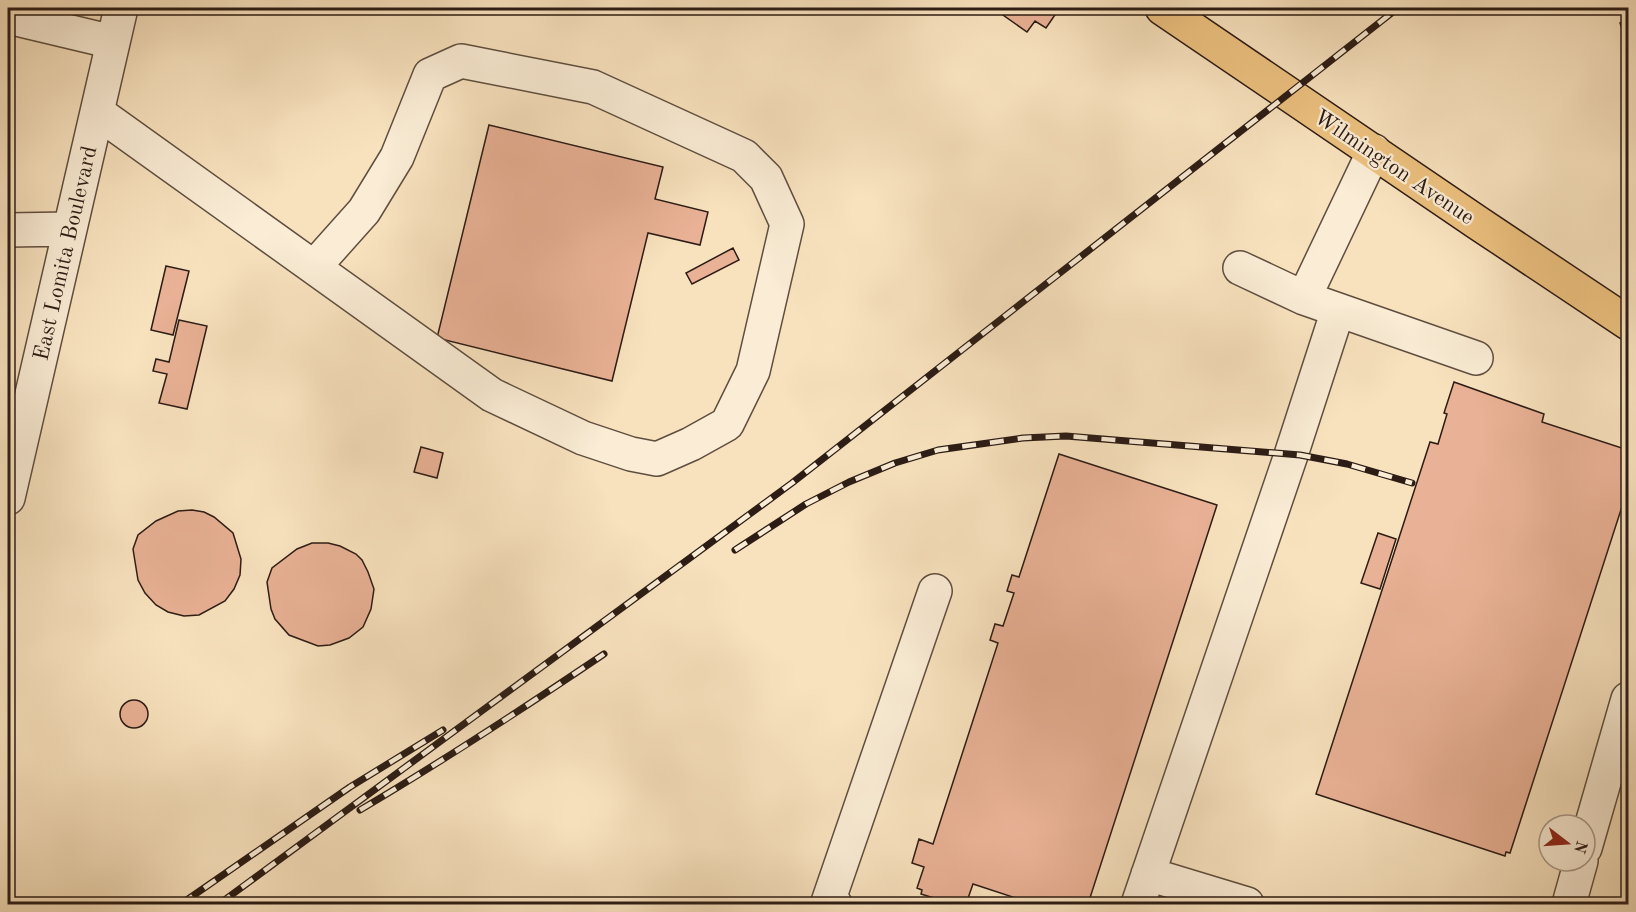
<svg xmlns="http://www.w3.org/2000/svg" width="1636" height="912" viewBox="0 0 1636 912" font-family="'Old Standard TT',serif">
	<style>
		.building { fill: #e9b195; stroke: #2c1c15; stroke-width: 1.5 }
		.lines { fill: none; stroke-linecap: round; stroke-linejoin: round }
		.minor-casing { stroke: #5f4e3f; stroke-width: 36 }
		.major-casing { stroke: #2c1c15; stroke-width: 36 }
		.minor { stroke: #faecd5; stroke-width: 33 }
		.major { stroke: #ecc17f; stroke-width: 33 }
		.rail-casing { stroke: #2c1c15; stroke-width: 7 }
		.rail { stroke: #faecd5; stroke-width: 4.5; stroke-dasharray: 14; stroke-linecap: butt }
		.labels { text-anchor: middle; stroke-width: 4.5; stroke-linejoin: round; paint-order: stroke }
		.street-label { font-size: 22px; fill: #2c1c15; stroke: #faecd5 }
	</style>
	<rect width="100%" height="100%" fill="#f8e2be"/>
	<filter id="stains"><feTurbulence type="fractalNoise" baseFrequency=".00333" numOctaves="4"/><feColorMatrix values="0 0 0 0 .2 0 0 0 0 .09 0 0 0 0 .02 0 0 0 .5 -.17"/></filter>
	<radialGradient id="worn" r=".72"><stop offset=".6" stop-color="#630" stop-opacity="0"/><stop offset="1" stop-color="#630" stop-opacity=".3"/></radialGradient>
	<path class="building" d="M993 8H1057L1059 9 1046 28 1035 21 1027 32Z
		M1628 20V47L1620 23Z
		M489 125 663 167 655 199 708 212 700 245 648 233 612 381 437 338Z
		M733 248 739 260 692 284 686 273Z
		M166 266 189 271 173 335 151 330Z
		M179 320 207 326 187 409 159 403 167 374 153 371 156 359 169 362Z
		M1454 382 1544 414 1542 422 1628 450V488L1510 853 1506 852 1505 856 1316 794 1430 442 1438 444 1447 414 1444 413Z
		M421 447 443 453 437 478 414 472Z
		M1059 454 1217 505 1088 904H1034L973 884 966 904H953L921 894 922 890 917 888 924 867 912 863 919 839 933 844 998 643 990 640 995 624 1003 626 1014 593 1007 591 1012 575 1019 577Z
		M192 510 204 512 214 517 233 533 241 559 240 575 234 589 225 601 199 615 184 616 168 612 156 605 145 593 138 580 133 549 138 535 156 521 178 511Z
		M1378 533 1396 539 1380 589 1361 583Z
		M312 543H328L340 546 356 554 362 560 368 572 374 589 371 609 363 627 349 638 330 645 318 646 289 635 275 619 271 609 267 582 272 568 297 549Z
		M120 714a14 14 0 1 1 28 0a14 14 0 1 1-28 0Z"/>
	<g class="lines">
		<g class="minor-casing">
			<path id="minor" d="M8 17 113 42
				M97 112 492 395 583 438 631 454 657 459 691 444 727 424 753 371 787 224 766 178 744 156 593 87 461 61 430 75 397 157 364 211 314 267
				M1374 151 1304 298 1476 358
				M8 230 70 229
				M1240 268 1304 298
				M8 498 121 8
				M1585 848 1628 699
				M1148 874 1247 904
				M835 904 828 902 935 591
				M1138 904 1291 455 1338 310
				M1569 904 1581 861"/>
		</g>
		<g class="major-casing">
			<path id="major" d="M1162 8 1478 223 1628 323"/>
		</g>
		<use href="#minor" class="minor"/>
		<use href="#major" class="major"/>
		<g class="rail-casing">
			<path id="rail" d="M735 550 806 504 849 482 895 463 938 450 1023 438 1066 436 1300 455 1347 464 1412 483
				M360 810C443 761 524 708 604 654
				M181 904 350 787 443 730
				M219 904 792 483 1398 8"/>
		</g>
		<use href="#rail" class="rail"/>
	</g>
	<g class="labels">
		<g class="street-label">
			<text transform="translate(1395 166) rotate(34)" y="8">Wilmington Avenue</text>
			<text transform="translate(64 253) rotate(-77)" y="8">East Lomita Boulevard</text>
		</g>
	</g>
	<rect width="1636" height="912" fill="none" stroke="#f8e2be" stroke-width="30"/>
	<rect x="9" y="9" width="1618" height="894" fill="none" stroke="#2c1c15" stroke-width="3"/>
	<rect x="15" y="15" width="1606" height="882" fill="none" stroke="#2c1c15" stroke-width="1.5"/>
	<g transform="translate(1567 843) rotate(107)"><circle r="28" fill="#faecd5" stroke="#a89988" stroke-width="1.5"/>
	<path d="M0-4.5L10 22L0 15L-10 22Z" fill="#8f2418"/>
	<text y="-9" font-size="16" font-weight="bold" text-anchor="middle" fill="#2c1c15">N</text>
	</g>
	<rect width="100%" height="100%" filter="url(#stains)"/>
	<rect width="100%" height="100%" fill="url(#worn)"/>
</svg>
